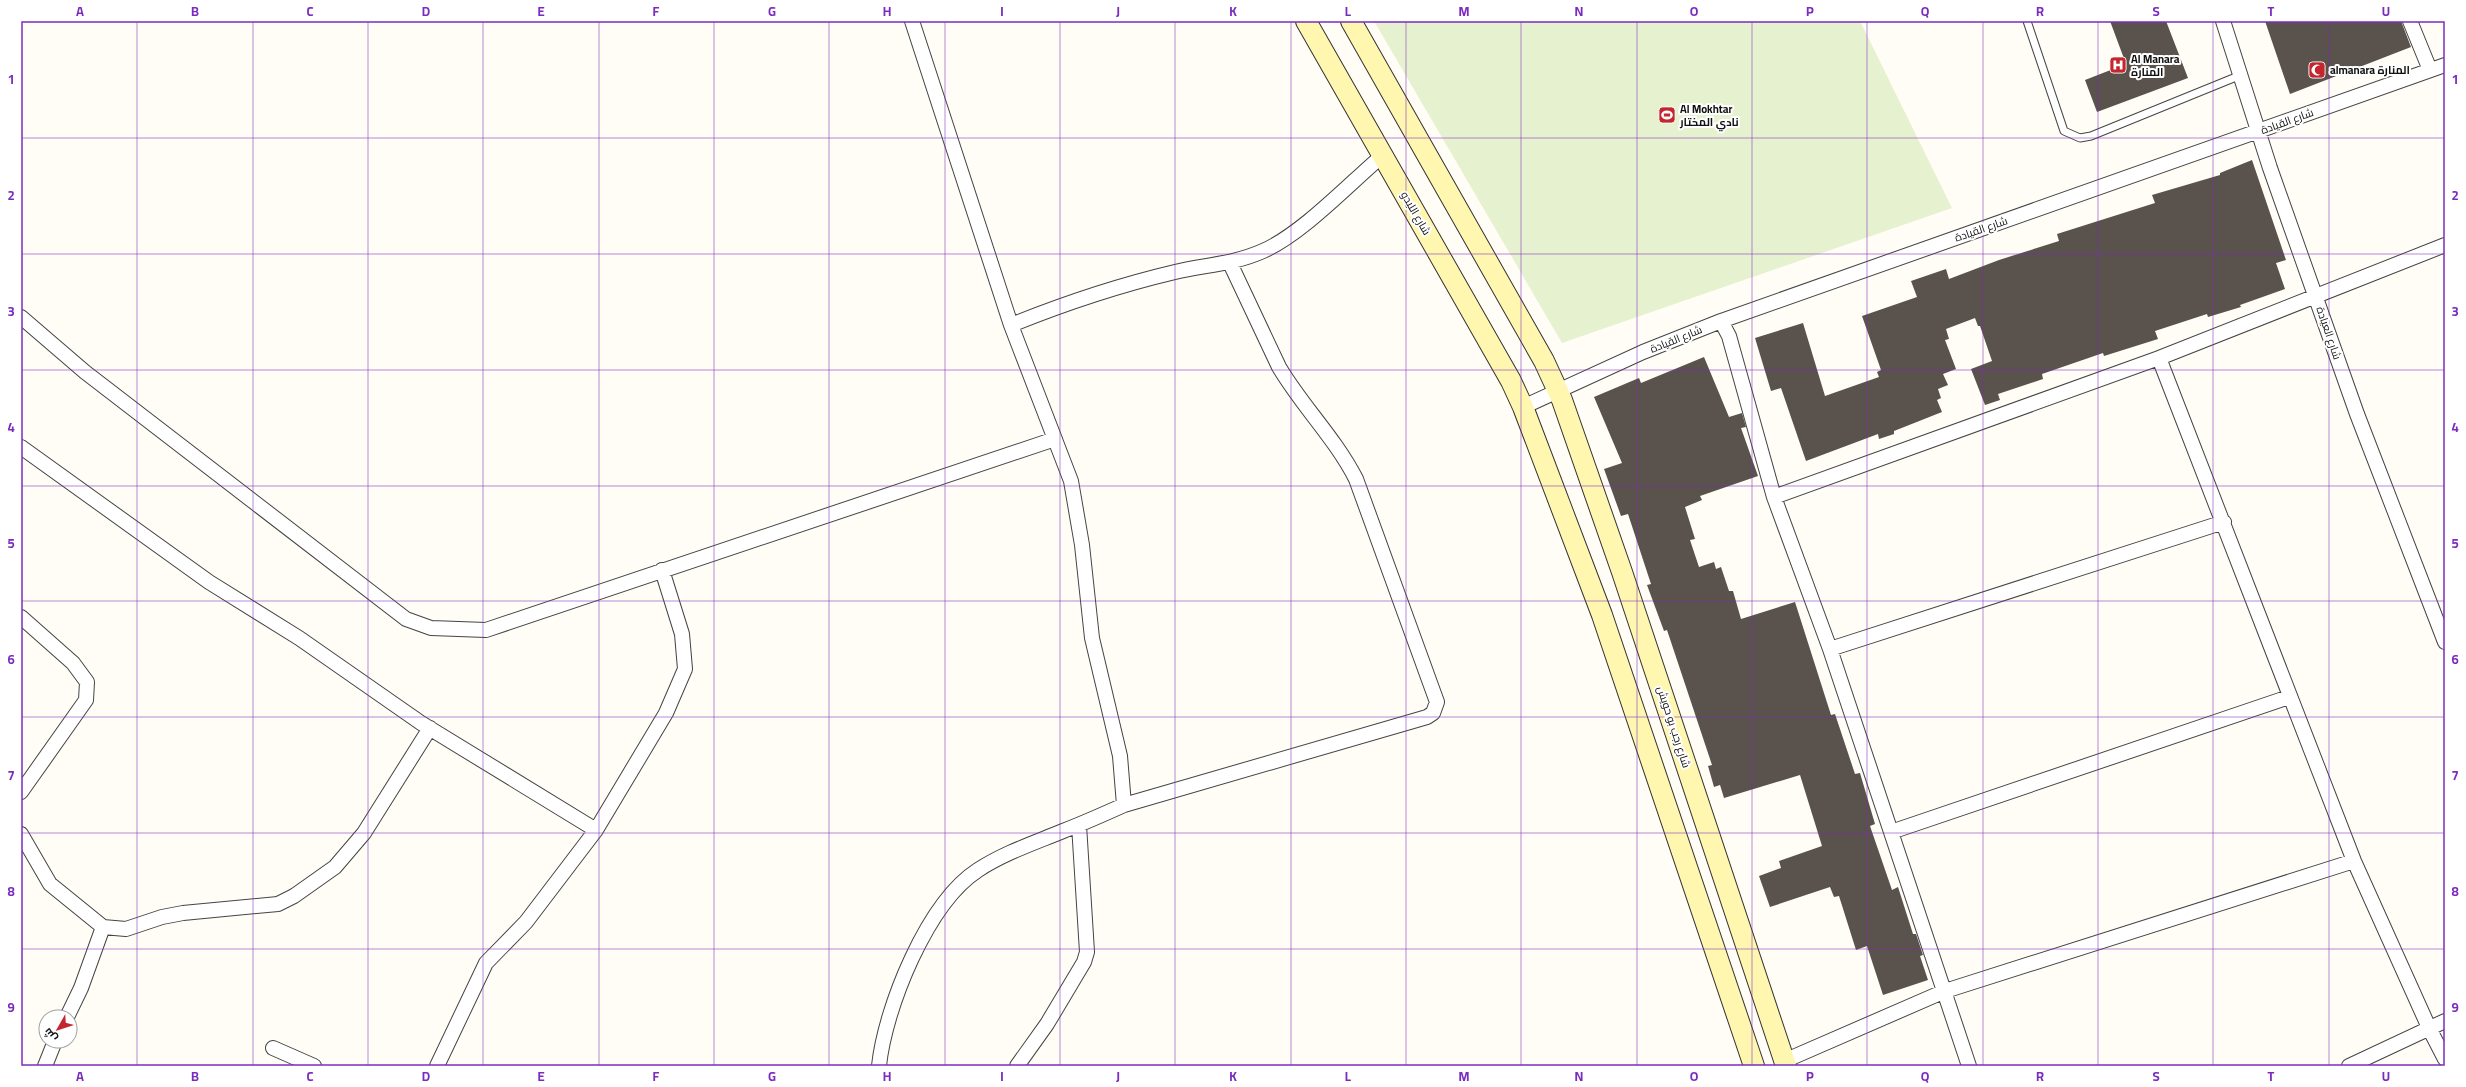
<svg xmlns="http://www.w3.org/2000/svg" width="2466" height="1087" viewBox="0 0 2466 1087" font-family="Georgia,Cairo,serif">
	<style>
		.pitch { fill: #e6f2cf }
		.building { fill: #5a524d }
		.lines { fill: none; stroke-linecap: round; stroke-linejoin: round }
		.service-casing { stroke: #444; stroke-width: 9 }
		.minor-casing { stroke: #444; stroke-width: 16 }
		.secondary-casing { stroke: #333; stroke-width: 22 }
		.service { stroke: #fff; stroke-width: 7 }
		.minor { stroke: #fff; stroke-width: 14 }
		.secondary { stroke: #fff6b0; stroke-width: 20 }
		.grid { fill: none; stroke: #7b2cbf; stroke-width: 1; stroke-opacity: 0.55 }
		.labels { text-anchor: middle; stroke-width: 4; stroke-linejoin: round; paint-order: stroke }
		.poi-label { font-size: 11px; font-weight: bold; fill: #111; stroke: #fff; text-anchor: start }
		.street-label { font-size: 11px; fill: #111; stroke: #fff }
		.neatline { fill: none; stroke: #7b2cbf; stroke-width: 1.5 }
		.grid-label { font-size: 13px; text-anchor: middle; font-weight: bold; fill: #7b2cbf }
	</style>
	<rect width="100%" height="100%" fill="#fffdf5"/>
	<path class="pitch" d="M1374 21H1860L1952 208 1562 343Z"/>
	<path class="building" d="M2110 21H2166L2188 78 2097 112 2085 80 2126 64Z
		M2265 21H2401L2411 47 2290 94Z
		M2252 160 2286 260 2276 263 2285 289 2240 305 2241 307 2208 317 2207 314 2155 331 2158 339 2104 356 2103 353 2042 374 2043 379 1998 394 2000 400 1985 405 1971 369 1992 361 1980 326H1978L1975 318 1946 329 1949 339 1945 340 1956 369 1943 374 1948 385 1938 389 1941 398 1937 400 1942 412 1894 431V434L1879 439 1878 434 1806 461 1781 388 1771 391 1755 338 1803 323 1825 396 1879 377 1877 372 1881 370 1862 316 1917 297 1911 281 1946 269 1949 279 1999 260 2059 241 2057 234 2155 203 2152 195 2220 175V173Z
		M1704 357 1729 417 1742 413 1746 427 1741 428 1758 476 1700 496 1702 500 1685 507 1695 539 1690 540 1699 567 1714 562 1716 569 1721 567 1729 591H1733L1741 619 1795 602 1831 715 1835 714 1855 774 1860 773 1875 824 1870 826 1892 890 1898 887 1913 934H1916L1923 955 1920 956 1928 980 1883 995 1867 946 1856 950 1839 896 1834 897 1830 887 1770 907 1759 876 1781 868 1779 861 1822 846 1800 775 1724 798 1720 785 1714 787 1708 766 1712 765 1667 630 1664 631 1647 585 1651 584 1628 514 1621 516 1604 469 1622 463 1594 397 1639 378 1641 383Z"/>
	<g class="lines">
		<g class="service-casing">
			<path id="service" d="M2027 21 2064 131 2080 138 2091 136 2241 75"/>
		</g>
		<g class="minor-casing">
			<path id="minor" d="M912 21 1011 325
				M2223 21 2270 168 2357 414 2445 642
				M2410 21 2430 70
				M21 317 85 372 406 619 431 628 486 630 1055 439
				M1721 321 1729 336 1774 497 1830 649 1969 1066
				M2159 358 2354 861 2430 1030 2445 1059
				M1523 407 1643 352 1721 321 2445 65
				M21 447 209 582 299 638 421 723 596 830
				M1774 497 2159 358 2445 245
				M21 617 73 663 87 682 86 700 21 792
				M1830 649 2224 522
				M1124 805 1427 717 1433 713 1437 702 1356 479C1335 438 1302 406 1279 367L1230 263
				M1891 832 2289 697
				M21 834 50 884 103 927 126 929 162 917 183 913 278 904 294 896 335 867 364 833 430 728
				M67 1017 81 988 103 927
				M273 1048 314 1066
				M1784 1061 1945 991 2354 861
				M45 1066 55 1041
				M437 1066 486 963 526 922 596 830 666 713 685 669 682 634 662 570
				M879 1066C885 1008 927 903 978 870 1004 853 1034 843 1063 831 1084 823 1104 814 1124 805L1120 756 1092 638 1082 545 1071 481 1011 325C1063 304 1120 285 1175 272 1205 265 1234 264 1263 251 1302 234 1349 184 1383 155
				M1017 1066 1047 1024 1084 962 1087 952 1079 825
				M2349 1066 2445 1021"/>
		</g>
		<g class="secondary-casing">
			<path id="secondary" d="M1306 21 1511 381 1523 407 1602 615 1754 1066
				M1351 21 1544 361 1562 400 1622 572 1786 1066"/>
		</g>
		<use href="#service" class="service"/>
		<use href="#minor" class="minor"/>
		<use href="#secondary" class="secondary"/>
	</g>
	<path class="grid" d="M137 21V1066M253 21V1066M368 21V1066M483 21V1066M599 21V1066M714 21V1066M829 21V1066M945 21V1066M1060 21V1066M1175 21V1066M1291 21V1066M1406 21V1066M1521 21V1066M1637 21V1066M1752 21V1066M1867 21V1066M1983 21V1066M2098 21V1066M2213 21V1066M2329 21V1066M21 138H2445M21 254H2445M21 370H2445M21 486H2445M21 601H2445M21 717H2445M21 833H2445M21 949H2445"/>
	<defs>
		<g id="hospital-square" transform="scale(0.9)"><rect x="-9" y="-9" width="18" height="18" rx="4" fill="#c4262e" stroke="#fff"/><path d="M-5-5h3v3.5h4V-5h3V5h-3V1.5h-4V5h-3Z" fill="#fff"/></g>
		<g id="mosque-square" transform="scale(0.9)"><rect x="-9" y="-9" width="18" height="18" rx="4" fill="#c4262e" stroke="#fff"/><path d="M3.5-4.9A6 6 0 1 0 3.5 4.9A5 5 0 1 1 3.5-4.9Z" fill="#fff"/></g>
		<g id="stadium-square" transform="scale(0.9)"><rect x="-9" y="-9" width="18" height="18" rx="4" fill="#c4262e" stroke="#fff"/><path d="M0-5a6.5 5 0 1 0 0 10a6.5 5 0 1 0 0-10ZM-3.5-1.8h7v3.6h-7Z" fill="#fff"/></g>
	</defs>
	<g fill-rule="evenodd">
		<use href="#hospital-square" x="2118" y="65"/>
		<use href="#mosque-square" x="2317" y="70"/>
		<use href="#stadium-square" x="1667" y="115"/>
	</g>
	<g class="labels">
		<g class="poi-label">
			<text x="2131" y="63">Al Manara<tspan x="2131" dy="13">المنارة</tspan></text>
			<text x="2330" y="74">almanara المنارة</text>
			<text x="1680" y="113">Al Mokhtar<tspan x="1680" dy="13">نادي المختار</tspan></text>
		</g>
		<g class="street-label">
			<text transform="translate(2287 121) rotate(-20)" y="4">شارع القيادة</text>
			<text transform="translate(1416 213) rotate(60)" y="4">شارع الليدو</text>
			<text transform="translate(1981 229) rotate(-19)" y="4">شارع القيادة</text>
			<text transform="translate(2329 333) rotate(71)" y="4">شارع العيادة</text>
			<text transform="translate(1676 339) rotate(-22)" y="4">شارع القيادة</text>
			<text transform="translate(1674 727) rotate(72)" y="4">شارع رجب بو حويش</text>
		</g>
	</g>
	<rect width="2466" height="1087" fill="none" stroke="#ffffff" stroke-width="44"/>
	<g transform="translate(58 1029) rotate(231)"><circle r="19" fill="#ffffff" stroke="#a0a0a0"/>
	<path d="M0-3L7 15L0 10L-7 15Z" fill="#c4262e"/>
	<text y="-6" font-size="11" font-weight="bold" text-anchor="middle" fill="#111111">ش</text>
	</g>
	<rect x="22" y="22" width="2422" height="1043" class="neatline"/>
	<g class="grid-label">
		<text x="80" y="16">A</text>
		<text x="195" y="16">B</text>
		<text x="310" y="16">C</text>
		<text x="426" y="16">D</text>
		<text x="541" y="16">E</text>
		<text x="656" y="16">F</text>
		<text x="772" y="16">G</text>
		<text x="887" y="16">H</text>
		<text x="1002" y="16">I</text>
		<text x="1118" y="16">J</text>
		<text x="1233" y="16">K</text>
		<text x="1348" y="16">L</text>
		<text x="1464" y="16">M</text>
		<text x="1579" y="16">N</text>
		<text x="1694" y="16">O</text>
		<text x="1810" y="16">P</text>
		<text x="1925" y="16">Q</text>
		<text x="2040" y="16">R</text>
		<text x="2156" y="16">S</text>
		<text x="2271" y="16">T</text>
		<text x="2386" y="16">U</text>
		<text x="11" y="84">1</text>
		<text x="2455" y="84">1</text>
		<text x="11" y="200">2</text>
		<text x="2455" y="200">2</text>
		<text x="11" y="316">3</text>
		<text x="2455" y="316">3</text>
		<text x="11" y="432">4</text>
		<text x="2455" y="432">4</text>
		<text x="11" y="548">5</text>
		<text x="2455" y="548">5</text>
		<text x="11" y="664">6</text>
		<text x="2455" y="664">6</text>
		<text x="11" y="780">7</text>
		<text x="2455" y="780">7</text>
		<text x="11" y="896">8</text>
		<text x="2455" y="896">8</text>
		<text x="11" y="1012">9</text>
		<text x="2455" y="1012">9</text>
		<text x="80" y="1081">A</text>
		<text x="195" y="1081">B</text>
		<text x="310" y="1081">C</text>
		<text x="426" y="1081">D</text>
		<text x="541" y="1081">E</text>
		<text x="656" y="1081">F</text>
		<text x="772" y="1081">G</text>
		<text x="887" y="1081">H</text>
		<text x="1002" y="1081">I</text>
		<text x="1118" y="1081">J</text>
		<text x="1233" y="1081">K</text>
		<text x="1348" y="1081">L</text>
		<text x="1464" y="1081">M</text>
		<text x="1579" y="1081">N</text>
		<text x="1694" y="1081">O</text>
		<text x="1810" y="1081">P</text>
		<text x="1925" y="1081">Q</text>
		<text x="2040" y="1081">R</text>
		<text x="2156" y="1081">S</text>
		<text x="2271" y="1081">T</text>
		<text x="2386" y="1081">U</text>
	</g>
</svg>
